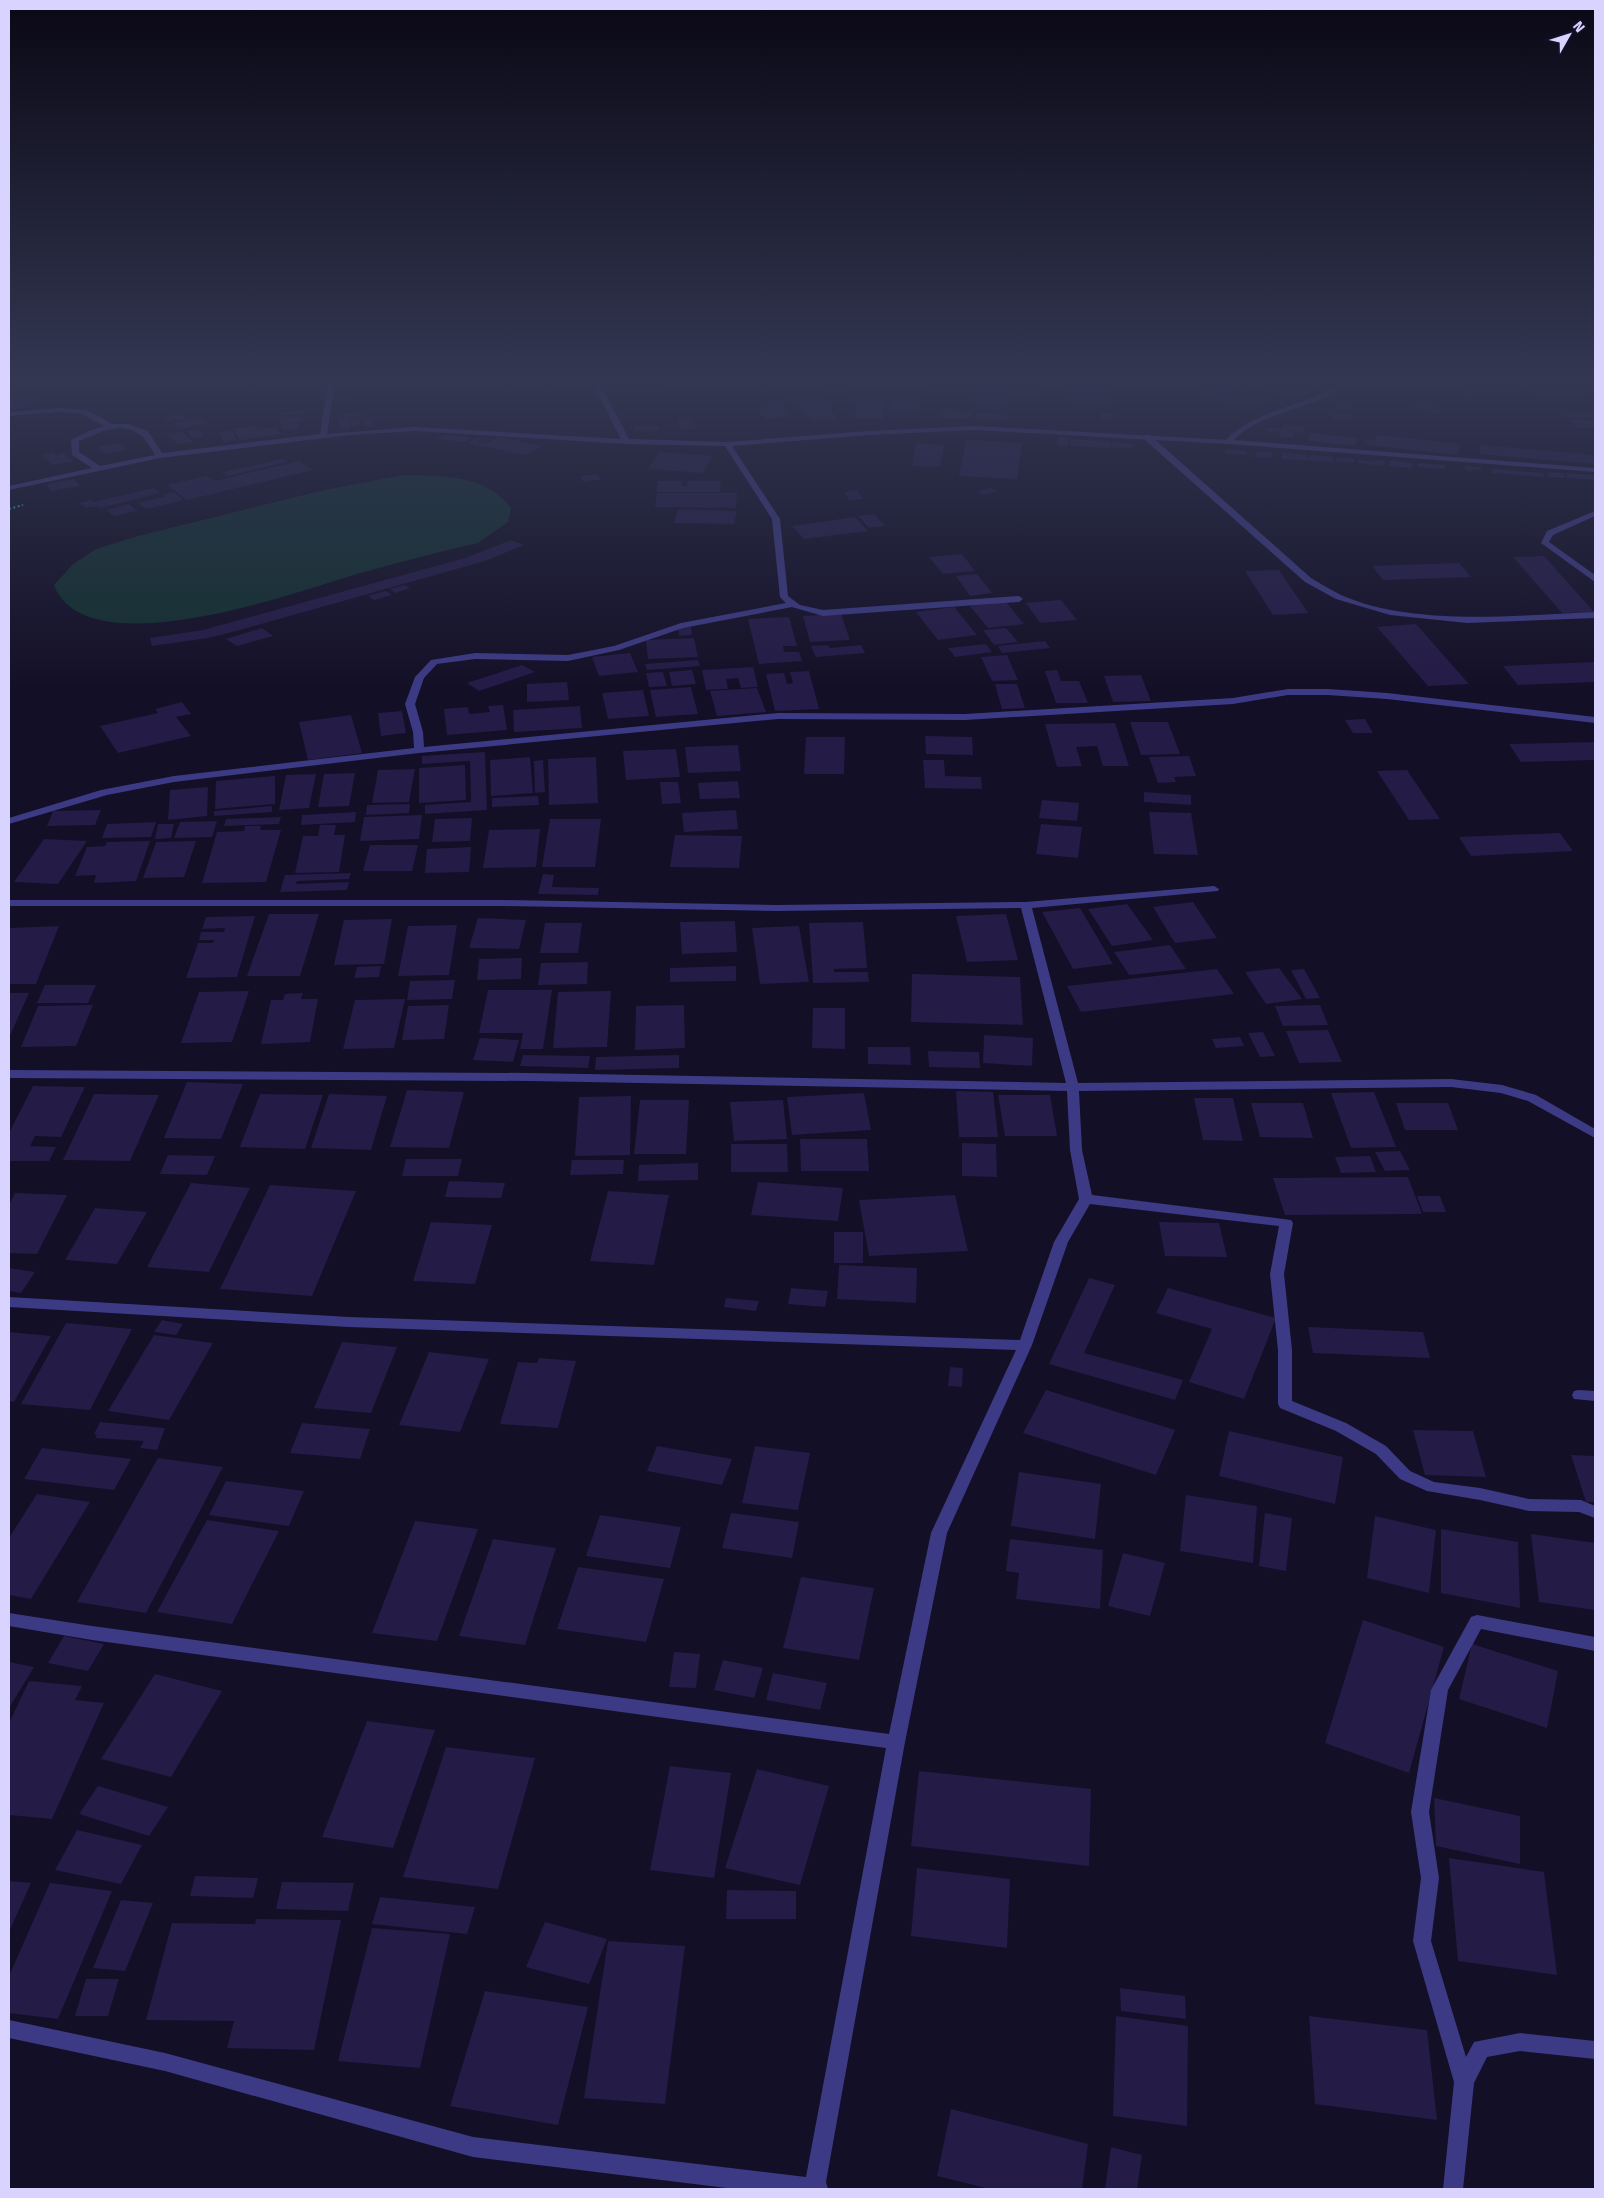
<svg xmlns="http://www.w3.org/2000/svg" width="1604" height="2198" viewBox="0 0 1604 2198" font-family="'Fira Sans',sans-serif">
	<style>
		.green { fill: #12302f }
		.building { fill: #241b47 }
		.lines { fill: none; stroke-linecap: round; stroke-linejoin: round }
		.path { stroke: #2fb8b0; stroke-width: 2; stroke-dasharray: 2 2.5; stroke-linecap: butt }
		.lane { fill: #3d3a85; fill-rule: evenodd }
		.street { fill: #3d3a85; fill-rule: evenodd }
	</style>
	<rect width="100%" height="100%" fill="#130f26"/>
	<path class="green" d="M403 475C441 476 486 474 511 508L508 522 478 543C438 552 397 563 357 574 296 592 86 669 54 585L73 564 96 549 138 536 320 491Z"/>
	<path class="building" d="M662 382 665 391 627 393 623 383Z
		M666 382H679L682 390 670 391Z
		M686 382H755L756 389 686 390Z
		M763 382H811V384H800V388H782V384L763 385Z
		M852 382H881L882 389H853Z
		M888 382H920L922 390H889Z
		M933 382H963L965 393H934Z
		M975 382H1011L1009 406 973 404Z
		M1250 382H1276L1312 387 1305 397 1245 389Z
		M1463 382H1504L1515 390 1467 394 1453 383Z
		M1519 382H1581L1582 384 1526 388Z
		M1070 383 1110 385 1109 405 1068 403Z
		M619 384 622 392 606 393 603 385Z
		M551 385H575L574 390H550Z
		M814 385 846 387 844 392 812 390Z
		M1595 385V393L1536 395 1528 388Z
		M1023 389H1035L1034 397 1021 396Z
		M1211 389 1227 393 1228 391 1245 393 1244 395 1248 396H1264L1263 398 1267 399 1262 405 1239 403 1237 406 1220 403 1222 401 1199 396 1205 390Z
		M819 393 825 400 793 403 788 396Z
		M899 393H917L920 412H891L889 395H899Z
		M855 394H883V419L855 418Z
		M12 396 38 397 27 409H9V400Z
		M333 397H353L351 401H331Z
		M823 401 839 419 812 421 797 403Z
		M781 404 791 416 765 419 757 408Z
		M1418 404 1444 410 1437 414 1412 408Z
		M1335 405 1350 406V411L1336 410Z
		M941 409 973 411 972 419 940 418Z
		M302 410 303 414 292 415H282L280 412Z
		M1595 411V417L1566 418 1560 412Z
		M360 412 361 416 339 417V414Z
		M977 413 1009 415 1008 421 975 419Z
		M1101 413 1114 414 1113 420 1100 419Z
		M1330 413 1352 414 1354 420 1332 419Z
		M181 414 187 419 168 421 164 417Z
		M300 416 302 422 280 424V420H291L282 419V417Z
		M359 417 361 425 352 426 350 418Z
		M691 417 697 428 682 430 677 418Z
		M202 418 207 424 178 429 174 423Z
		M348 418 351 428 341 429 338 419Z
		M373 418 372 427H364V419Z
		M1570 419 1595 420V428H1577Z
		M297 423 299 428 283 430 281 425Z
		M1283 424 1305 427 1304 432 1294 431 1293 438 1280 437V432L1266 431 1267 428 1282 429Z
		M257 426 259 429 276 427 281 434 240 440 233 429Z
		M634 426H659V431H633Z
		M198 429 204 436 193 438 187 431Z
		M232 431 236 440 224 442 219 432Z
		M182 432 193 442 178 444 167 435Z
		M1310 433 1357 438 1355 446 1308 441Z
		M443 435 470 437 465 442 438 439Z
		M1377 435 1460 444 1458 455 1367 445 1368 442 1363 441 1364 439 1376 440Z
		M499 437 542 446 526 455 468 443 478 438 482 439 476 442 486 444Z
		M1059 437H1070L1067 446 1056 445Z
		M1071 439 1110 442 1109 448 1070 446Z
		M966 440 1022 443 1017 479 959 476Z
		M1112 442 1133 444 1132 448 1111 447Z
		M120 443 127 450 106 454 98 447Z
		M916 443 944 445 940 467 912 466Z
		M1480 445 1595 455V464L1480 454Z
		M1225 449 1247 451V455L1225 454Z
		M1257 451 1273 452 1272 458 1255 457Z
		M53 452 56 455 64 453 73 461 53 465 41 455Z
		M659 452 712 456 703 473 648 469Z
		M1282 453 1307 455V461L1282 459Z
		M1310 455 1334 457 1333 462 1308 460Z
		M1337 457 1355 459 1354 463 1336 461Z
		M282 459 287 462 228 476 223 472Z
		M1358 460 1376 462 1377 460 1385 461 1384 466 1358 463Z
		M1390 460 1413 463 1412 468 1389 466Z
		M299 461 313 470 187 500 167 485 207 476 215 481Z
		M1418 463 1445 465V469L1418 467Z
		M1464 466 1480 467 1482 471 1473 469V471L1466 470Z
		M1492 469 1543 473 1544 477 1492 473Z
		M1547 472 1564 473 1565 478 1548 477Z
		M1566 473 1595 475V480L1567 478Z
		M596 474 601 479 584 482 580 476Z
		M74 479 80 486 51 491 46 484Z
		M658 481H682L681 486H687L688 481H721L720 492H656Z
		M154 488 160 493 100 508 97 506 86 508 79 503 91 500 94 502Z
		M990 488 997 491 984 495 977 492Z
		M857 490 863 499 849 500 844 492Z
		M174 492 184 500 146 509 138 503 166 496 163 494Z
		M657 493H737L736 508 655 507Z
		M129 504 137 511 114 516 106 510Z
		M678 509 737 511 734 524 674 523Z
		M874 514 885 526 869 528 858 516Z
		M855 517 868 531 804 539 792 526Z
		M511 540 524 545 485 561 236 631 208 638 152 646 150 638 203 630 465 558Z
		M962 554 975 571 943 574 929 557Z
		M1544 556 1594 612 1562 613 1513 557Z
		M1459 563 1471 577 1383 580 1372 566Z
		M1279 570 1308 613 1273 615 1245 571Z
		M977 574 992 593 970 596 956 576Z
		M405 585 410 588 395 593 390 589Z
		M386 591 392 595 374 600 368 596Z
		M1061 600 1077 620 1040 623 1026 603Z
		M1006 602 1024 624 988 628 970 606Z
		M954 607 977 635 938 640 916 612Z
		M841 614 850 640 810 642 803 616Z
		M789 617 797 646H783L784 652H799L802 661 759 664 748 619Z
		M1416 624 1469 684 1428 686 1377 627Z
		M678 627H691L692 635 679 636Z
		M262 628 273 636 237 646 226 639Z
		M1006 628 1018 642 994 645 983 630Z
		M694 638 698 657 648 659 646 640Z
		M1045 641 1050 648 1002 653 998 646Z
		M986 644 992 652 955 657 948 648Z
		M828 645 830 648 861 645 865 653 816 657 811 646Z
		M630 653 638 672 599 676 592 657Z
		M1007 655 1018 680 992 681 981 657Z
		M698 660 700 666 647 670 645 664Z
		M1595 662V682L1518 685 1503 666Z
		M522 665 535 672 479 691 467 683Z
		M753 667 758 687 741 688 738 678 726 679 728 689 706 690 702 670Z
		M692 670 696 684 672 686 669 672Z
		M1057 670 1061 681H1079L1088 703H1056L1045 671Z
		M809 671 819 709 775 711 766 674 784 673 787 684 793 683 790 672Z
		M663 672 667 686 649 687 646 673Z
		M1141 675 1151 701 1113 702 1104 676Z
		M567 682 569 700 527 702V684Z
		M995 684H1017L1025 708 1002 709Z
		M691 687 698 714 656 717 650 690Z
		M757 688 766 712 717 716 710 691Z
		M643 690 649 716 608 719 602 693Z
		M182 702 191 714 176 717 191 736 118 753 100 726 158 713 155 709Z
		M503 705 507 730 447 735 444 709 468 707 469 714 490 712 488 706Z
		M580 706 582 728 514 732 513 710Z
		M402 711 406 733 381 736 378 713Z
		M351 715 362 753 308 760 299 722Z
		M1365 719 1373 733H1353L1345 720Z
		M1130 722H1168L1180 754 1141 755Z
		M1115 723 1129 766H1103L1097 746 1076 747 1082 766 1057 767 1045 724Z
		M925 736 972 737 973 755 926 754Z
		M806 737H845L844 774H804Z
		M1595 742V760L1521 762 1509 744Z
		M738 745 741 771 688 773 685 747Z
		M676 749 680 777 626 780 623 751Z
		M485 752 487 810 425 814V805L471 802 470 761 422 764V756Z
		M1189 756 1196 776 1174 777 1176 782 1158 783 1149 757Z
		M530 757 533 793 491 796 490 760Z
		M596 757 598 803 549 805 548 759Z
		M543 760 545 792 535 793 534 761Z
		M923 760H944L945 776 981 777 982 789 925 788Z
		M465 765 466 800 419 803V768Z
		M415 769 409 802 372 803 378 770Z
		M1407 770 1440 819 1409 820 1377 771Z
		M355 773 349 806 318 807 324 774Z
		M316 774 309 808 279 810 286 775Z
		M275 776V804L215 809 216 781Z
		M738 781 740 798 700 799 698 783Z
		M660 782H678L681 803 662 804Z
		M208 787 207 816 168 820 170 790Z
		M1144 792 1191 795V805L1144 802Z
		M538 796 539 805 492 807V798Z
		M1042 800 1079 803 1077 821 1039 818Z
		M410 804 409 813 366 815 367 805Z
		M272 806V812L214 816V811Z
		M101 810 95 825 47 826 53 811Z
		M736 810 738 829 684 832 682 813Z
		M356 812 355 822 301 825 302 815Z
		M1149 812 1191 813 1198 855 1154 854Z
		M422 815 419 839 360 841 364 817Z
		M281 817 279 824 224 826 226 819Z
		M472 818 470 841 432 842 435 819Z
		M550 819H601L595 867H542Z
		M217 821 212 837 174 838 180 822Z
		M156 822 151 837 102 838 107 824Z
		M158 824H174L171 838 155 839Z
		M1041 824 1082 827 1078 858 1036 854Z
		M320 825H336L334 835H345L339 872 295 873 303 836H318Z
		M245 826H261L260 830H281L266 882 202 883 217 832 244 831Z
		M540 829 536 867 483 868 489 830Z
		M1560 833 1573 851 1471 856 1459 837Z
		M675 835 742 836 739 868 670 867Z
		M44 839 87 841 58 884 14 882Z
		M150 841 136 881 94 883 96 875 75 876 87 847 105 846 107 842Z
		M196 841 184 877 143 878 156 842Z
		M370 845H418L412 871H363Z
		M471 847 469 872 425 873 427 849Z
		M351 873 349 879 297 881 296 884 349 882 347 890 280 892 285 875Z
		M543 874 554 875 552 887 599 888 598 895 538 894Z
		M1193 902 1217 938 1175 943 1153 907Z
		M1127 904 1153 940 1112 946 1088 909Z
		M1080 908 1113 964 1073 969 1042 912Z
		M269 914H319L300 976H247Z
		M1006 914 1018 960 967 962 956 916Z
		M255 916 237 977 186 978 198 943H213L214 940H199L201 932H224L225 928 202 929 206 917Z
		M478 918 526 920 519 949 469 948Z
		M392 919 384 964 334 965 344 920Z
		M735 921 737 952 682 954 680 922Z
		M863 922 867 968 834 969V972H868L869 982 813 983 809 923Z
		M545 923H582L578 953H540Z
		M457 925 449 975 398 976 408 926Z
		M59 926 36 984H9V928Z
		M799 926 809 982 760 984 752 928Z
		M1170 945 1186 969 1129 975 1114 952Z
		M522 958 521 979 477 980 479 959Z
		M588 962 587 984 538 985 541 963Z
		M381 966 379 977 354 978 357 967Z
		M736 966V981L670 982V968Z
		M1279 968 1302 999 1266 1004 1245 972Z
		M1217 969 1234 994 1081 1012 1067 986Z
		M1304 969 1320 998 1306 999 1291 970Z
		M912 974 1020 977 1023 1025 911 1022Z
		M455 980 452 999 407 1000 410 981Z
		M45 985H96L88 1003H37Z
		M488 990H552L543 1049H520L523 1033H479Z
		M249 991 232 1042 181 1043 199 992Z
		M611 991 607 1047 553 1048 558 992Z
		M9 993H29L9 1038Z
		M303 993 301 999H318L310 1042 261 1044 271 1000H283L285 994Z
		M405 999 394 1048 343 1049 355 1000Z
		M93 1005 76 1046 21 1047 38 1006Z
		M449 1005 444 1039 402 1040 408 1006Z
		M684 1005 685 1048 635 1050 636 1006Z
		M1320 1005 1328 1025 1283 1026 1275 1006Z
		M813 1008H845V1049L812 1048Z
		M1328 1030 1342 1062 1299 1063 1286 1031Z
		M1263 1032 1275 1056 1260 1057 1248 1033Z
		M984 1035 1033 1038 1032 1066 983 1063Z
		M1240 1037 1244 1046 1216 1048 1212 1039Z
		M480 1038 519 1040 513 1062 473 1060Z
		M868 1047H910L911 1065 868 1064Z
		M928 1051 979 1052 980 1068 929 1067Z
		M523 1055 590 1056 588 1068 520 1066Z
		M679 1055V1068L595 1070 596 1057Z
		M187 1082 243 1084 221 1139 164 1138Z
		M33 1086 85 1087 61 1137 35 1136 30 1146 56 1147 49 1161H9V1133Z
		M407 1090 464 1092 449 1148 390 1147Z
		M956 1091 993 1092 998 1137H959Z
		M1374 1092 1396 1147 1351 1148 1331 1093Z
		M864 1093 871 1130 792 1135 787 1097Z
		M94 1094 159 1095 130 1161 63 1160Z
		M260 1094 323 1095 305 1149 240 1147Z
		M329 1094 387 1096 371 1150 311 1148Z
		M998 1095H1050L1057 1136H1005Z
		M631 1096 630 1155 575 1156 579 1097Z
		M1194 1098H1233L1243 1141 1203 1140Z
		M640 1100H689L686 1154H634Z
		M783 1100 787 1139 734 1141 730 1102Z
		M1251 1103H1303L1313 1138 1260 1137Z
		M1396 1103H1448L1458 1130H1405Z
		M800 1139H867L869 1171H801Z
		M962 1143 996 1144 997 1177 962 1176Z
		M731 1144H787L788 1172H731Z
		M1400 1151 1410 1170 1385 1171 1375 1152Z
		M168 1155 215 1156 207 1175 160 1174Z
		M1370 1156 1376 1172 1341 1173 1335 1157Z
		M406 1159H462L458 1176H402Z
		M572 1160H624L623 1174 570 1175Z
		M698 1163V1180L638 1181 639 1165Z
		M1408 1177 1422 1214 1285 1215 1273 1178Z
		M449 1181 505 1183 501 1198 445 1197Z
		M758 1182 843 1188 838 1221 751 1215Z
		M191 1183 250 1188 209 1272 147 1267Z
		M270 1185 356 1191 312 1296 220 1289Z
		M608 1191 669 1195 654 1265 590 1261Z
		M15 1193 67 1195 37 1254 9 1253V1205Z
		M955 1195 968 1251 869 1256 859 1200Z
		M1417 1196H1440L1446 1212H1423Z
		M95 1208 147 1212 117 1264 65 1260Z
		M431 1222 492 1225 475 1284 413 1281Z
		M1159 1222 1219 1223 1227 1257 1165 1256Z
		M834 1232H863V1263H834Z
		M839 1265 917 1268 916 1303 837 1299Z
		M9 1268 35 1272 21 1293 9 1291Z
		M1089 1278 1115 1285 1084 1353 1183 1380 1175 1400 1049 1364Z
		M791 1288 828 1291 825 1307 788 1304Z
		M1168 1288 1276 1318 1244 1399 1189 1382 1212 1329 1156 1313Z
		M726 1298 759 1301 756 1311 724 1307Z
		M162 1320 183 1324 176 1335 154 1332Z
		M66 1323 132 1329 90 1410 21 1404Z
		M1308 1327 1423 1332 1430 1358 1313 1353Z
		M9 1332 51 1336 14 1402 9 1401Z
		M154 1335 213 1343 169 1420 108 1411Z
		M342 1342 397 1347 371 1413 314 1408Z
		M429 1352 489 1359 460 1432 399 1425Z
		M539 1358 576 1361 558 1428 500 1424 518 1362 537 1363Z
		M950 1367 963 1368 962 1387 948 1386Z
		M1046 1390 1175 1430 1156 1475 1023 1433Z
		M100 1422 165 1428 157 1450 140 1448 144 1441 95 1438 97 1435 94 1434Z
		M302 1423 370 1429 360 1459 290 1453Z
		M1413 1430 1473 1431 1486 1477 1425 1475Z
		M1229 1431 1343 1457 1335 1504 1219 1476Z
		M657 1446 732 1459 722 1485 647 1471Z
		M755 1446 810 1453 798 1510 742 1503Z
		M42 1448 131 1459 114 1490 24 1479Z
		M1571 1455 1595 1456V1502H1586Z
		M158 1458 223 1467 146 1613 77 1602Z
		M1019 1472 1101 1484 1095 1539 1011 1526Z
		M226 1481 304 1491 289 1526 209 1515Z
		M37 1494 90 1502 31 1599 9 1595V1538Z
		M1186 1495 1257 1506 1253 1563 1180 1551Z
		M731 1513 799 1522 792 1558 722 1548Z
		M1265 1513 1292 1518 1286 1571 1259 1566Z
		M600 1515 681 1527 670 1568 586 1556Z
		M1375 1516 1436 1530 1429 1593 1367 1578Z
		M207 1520 279 1531 232 1624 157 1612Z
		M415 1521 478 1529 437 1641 372 1633Z
		M1441 1529 1518 1542 1520 1608 1441 1593Z
		M1531 1534 1595 1543V1610L1539 1602Z
		M493 1539 556 1548 525 1645 459 1636Z
		M1010 1539 1103 1550 1100 1609 1016 1599 1019 1573 1006 1571Z
		M1123 1553 1165 1563 1150 1616 1108 1606Z
		M578 1567 664 1579 646 1642 557 1629Z
		M801 1577 874 1588 859 1660 783 1648Z
		M1363 1620 1444 1647 1409 1773 1325 1743Z
		M64 1636 104 1644 88 1671 48 1663Z
		M1472 1644 1558 1671 1547 1728 1459 1699Z
		M674 1652 700 1654 696 1688 669 1687Z
		M723 1660 763 1668 754 1698 714 1690Z
		M9 1662 34 1667 9 1708Z
		M773 1673 827 1683 820 1710 766 1700Z
		M155 1674 222 1691 171 1777 101 1759Z
		M29 1681 82 1686 75 1700 104 1703 52 1819 9 1815V1723Z
		M367 1721 435 1730 393 1848 322 1837Z
		M446 1747 535 1758 498 1889 403 1877Z
		M670 1766 731 1773 714 1878 650 1870Z
		M757 1769 829 1786 800 1885 725 1868Z
		M919 1771 1091 1789 1089 1866 911 1846Z
		M98 1786 168 1807 149 1836 79 1814Z
		M1434 1798 1520 1816V1864L1436 1846Z
		M77 1830 142 1845 121 1884 55 1870Z
		M1449 1858 1544 1872 1557 1975 1458 1961Z
		M917 1868 1010 1879 1007 1948 911 1936Z
		M195 1876 258 1878 253 1898 190 1896Z
		M9 1881 31 1883 9 1932Z
		M282 1882 354 1883 348 1911 276 1909Z
		M50 1883 112 1891 58 2019 9 2013V1976Z
		M727 1890 796 1891V1919H726Z
		M380 1897 475 1907 467 1934 372 1924Z
		M121 1900 153 1903 125 1971 93 1968Z
		M256 1919 341 1920 314 2050 227 2048 234 2021 146 2020 172 1923 255 1924Z
		M545 1922 607 1939 589 1984 526 1967Z
		M372 1928 450 1934 420 2068 338 2061Z
		M608 1941 685 1946 665 2104 584 2098Z
		M86 1979H119L108 2016H75Z
		M1120 1988 1185 1996 1186 2019 1121 2011Z
		M485 1991 588 2007 558 2125 450 2106Z
		M1116 2016 1188 2026 1187 2126 1113 2116Z
		M1309 2016 1427 2030 1437 2120 1315 2104Z
		M951 2109 1088 2144 1082 2189H990L937 2176Z
		M1111 2147 1142 2155 1137 2189H1105Z"/>
	<g class="lines">
		<path class="path" d="M9 509 23 505"/>
		<path class="lane" d="M1144 435H1150L1311 578C1321 584 1331 590 1341 595 1413 627 1518 615 1595 612V618L1467 623 1390 615 1336 599 1305 582 1144 439Z
			M1595 511V516L1553 535 1549 542 1595 575V582L1541 543 1547 531Z"/>
		<path class="street" d="M328 382H335L327 434 415 427 621 439 592 382H599L629 439 727 442 869 431 975 426 1226 440C1248 416 1285 409 1314 397 1326 392 1337 382 1350 382 1318 410 1262 410 1234 440L1595 468V472L1228 444 975 430 869 435 732 446 780 519 788 596 800 605 823 610 1019 596 1023 599 1019 602 823 616 792 607 683 628 619 650 568 661 475 659 437 664 424 678 415 704 423 732 424 747 778 713 965 714 1233 698 1288 689H1328L1387 693 1595 717V723L1387 699 1328 695H1288L1233 704 965 720 778 719 419 753 174 782 107 795 9 824V818L101 790 174 776 414 748 413 732 405 704 415 677 431 660 475 653 568 655 614 646 681 623 786 603 780 597 772 519 725 446 627 444 415 431 350 435 160 458 9 490V486L92 468 72 455 71 440 89 431 104 426 82 414 60 412 9 416V412L60 408 87 410 112 424H128L148 431 162 453 320 434ZM119 428C139 429 146 438 155 455L100 466 79 452V441L103 431Z
			M1214 886 1219 889 1218 891 1032 908 1078 1083 1451 1079 1502 1085 1536 1095 1595 1129V1138L1528 1101 1501 1093 1451 1087 1079 1091 1082 1150 1092 1195 1291 1220 1293 1223 1284 1274 1292 1350V1401L1346 1423 1386 1446 1410 1471 1434 1482 1480 1488 1529 1499 1581 1500 1595 1506V1518L1579 1512 1529 1511 1480 1500 1427 1491 1400 1479 1376 1454 1336 1431 1280 1408 1278 1404V1350L1270 1274 1279 1226 1090 1204 1068 1242 1032 1345 947 1533 905 1742 826 2182 828 2189H735L473 2157 165 2071 9 2038V2020L165 2053 473 2137 806 2177 886 1748 92 1640 9 1626V1613L92 1626 889 1734 931 1533 1016 1350 349 1327 9 1307V1297L349 1317 1020 1340 1054 1242 1079 1199 1070 1150 1067 1091 530 1081 9 1078V1070L530 1073 1066 1083 1021 908 776 911 503 906H9V900H503L776 905 1026 902Z
			M1579 1390 1595 1391V1401L1574 1399 1572 1395 1574 1391Z
			M1477 1615 1595 1637V1651L1481 1629 1448 1690 1429 1812 1439 1878 1431 1941 1466 2057 1474 2042 1520 2033 1595 2041V2059L1520 2051 1487 2057 1474 2083 1463 2189H1443L1454 2082 1413 1941 1421 1878 1411 1812 1431 1690 1471 1617Z"/>
	</g>
	<linearGradient id="sky" x2="0" y2="1"><stop stop-color="#0a0815"/><stop offset="0.55" stop-color="#333752"/><stop offset="1" stop-color="#333752" stop-opacity="0"/></linearGradient>
	<rect width="1604" height="690" fill="url(#sky)"/>
	<rect width="1604" height="2198" fill="none" stroke="#d9d4ff" stroke-width="20"/>
	<g transform="translate(1569 35) rotate(51)" stroke="#130f26" stroke-width="4" paint-order="stroke">
	<path d="M0-4L9 19L0 12L-9 19Z" fill="#d9d4ff"/>
	<text y="-8" font-size="14" font-weight="bold" text-anchor="middle" fill="#d9d4ff">N</text>
	</g>
</svg>
